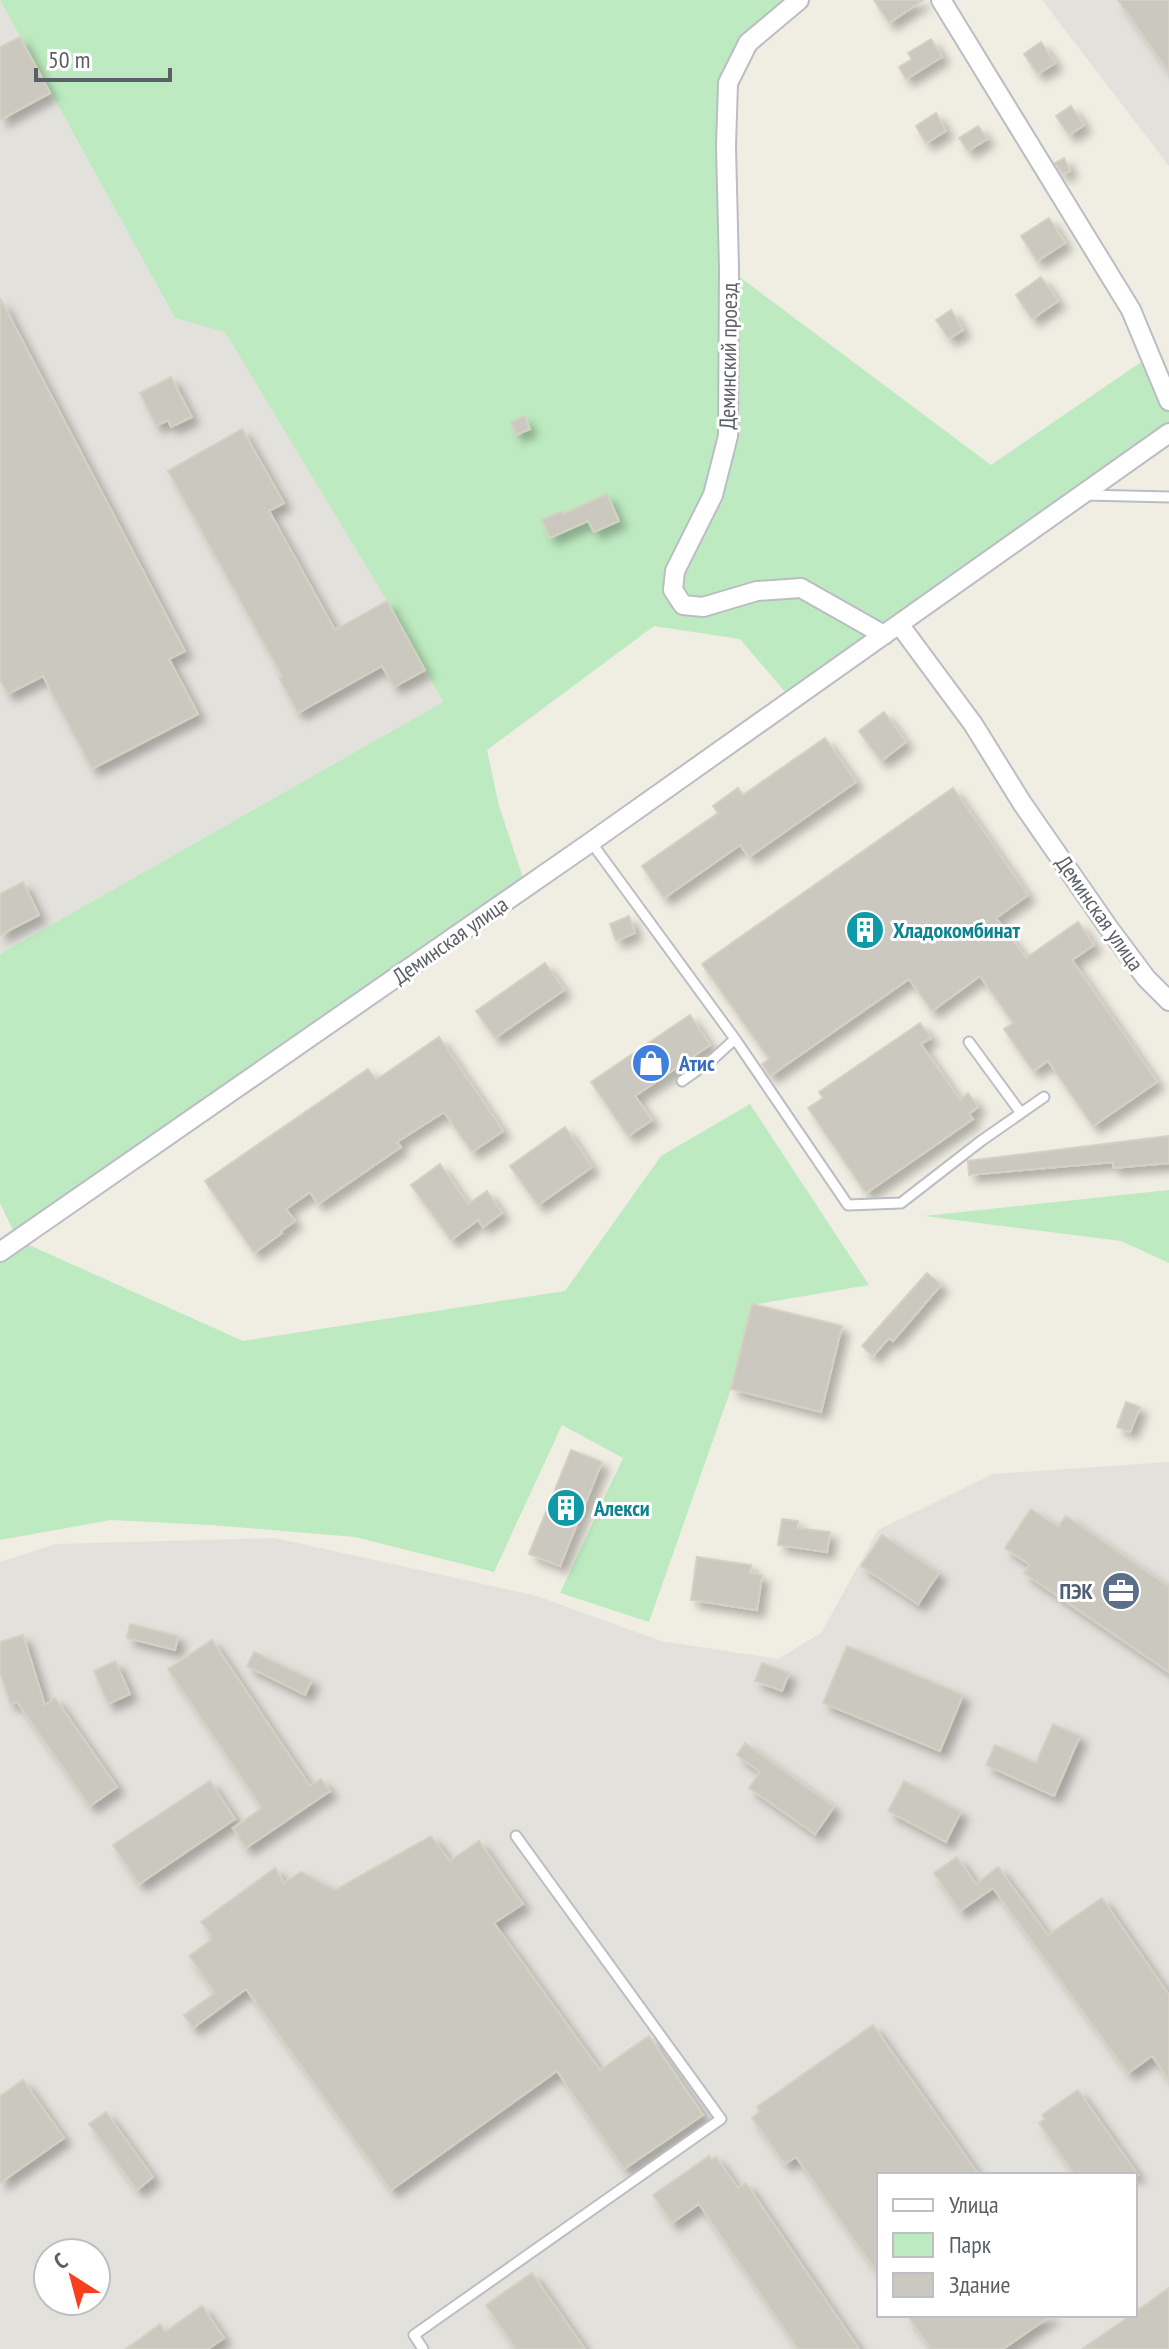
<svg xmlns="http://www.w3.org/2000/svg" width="1169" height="2349" viewBox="0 0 1169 2349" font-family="'PT Sans Narrow',sans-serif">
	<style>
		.industrial { fill: #e3e1db; fill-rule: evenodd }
		.green { fill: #bdeac0 }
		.building { fill: #cbc8c0; stroke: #d5d0c1; stroke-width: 2; filter: url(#shadow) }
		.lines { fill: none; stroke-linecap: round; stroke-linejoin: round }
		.service-casing { stroke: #bbbdc4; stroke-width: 13 }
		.minor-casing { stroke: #bbbdc4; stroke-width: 22 }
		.service { stroke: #fff; stroke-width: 9 }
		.minor { stroke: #fff; stroke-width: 18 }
		.labels { text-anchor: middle; stroke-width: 6; stroke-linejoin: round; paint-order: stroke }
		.street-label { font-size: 22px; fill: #5b5f66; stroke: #fff }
		.culture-label { font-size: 22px; font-weight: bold; fill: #0d838f; stroke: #fff; text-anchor: start }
		.shop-label { font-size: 22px; font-weight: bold; fill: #366cbe; stroke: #fff; text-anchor: start }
		.service-label { font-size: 22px; font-weight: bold; fill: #4e5e75; stroke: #fff; text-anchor: end }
	</style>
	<defs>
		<filter id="shadow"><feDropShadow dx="7" dy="7" stdDeviation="4" flood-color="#0004"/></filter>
	</defs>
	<rect width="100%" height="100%" fill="#f0eee3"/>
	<path class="industrial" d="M0 0 175 318 225 331 387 601 443 702 0 954Z
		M1042 0H1169V166Z
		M1169 1462V2349H0V1562L56 1544 275 1538 537 1596 661 1641 778 1659 821 1633 878 1530 993 1474ZM879 2175H1135V2315H879ZM48 2253H96V2301H48Z"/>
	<path class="green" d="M0 0H799L763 31 728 83 729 269 991 465 1150 356 1169 401V433L792 700 740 639 654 626 487 750 499 806 526 887 18 1240 243 1341 565 1291 661 1156 750 1104 869 1285 751 1305 731 1389 649 1622 560 1593 623 1458 562 1425 494 1572 355 1537 211 1525 111 1520 0 1540V1252L17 1239 0 1203V954L443 702 387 601 225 332 175 318Z
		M1169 1190V1263L1121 1241 924 1216Z"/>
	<path class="building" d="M874 0H923L889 23Z
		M1118 0H1169V72Z
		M20 37 50 93 0 120V47Z
		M931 39 942 57 906 79 899 67 912 59 908 53Z
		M1041 42 1055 63 1038 74 1024 54Z
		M1071 106 1084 125 1069 135 1056 116Z
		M936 113 946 131 926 143 916 126Z
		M978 126 987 139 968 151 959 138Z
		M1064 158 1070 171 1062 174 1055 163Z
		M1049 218 1065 243 1037 261 1021 236Z
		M1041 277 1058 301 1032 319 1016 295Z
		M0 298 185 651 169 659 198 714 92 769 43 676 8 694 0 680Z
		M951 310 963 330 949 339 936 320Z
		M171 377 192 417 171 427 168 420 156 426 140 393Z
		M524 416 530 429 516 435 511 422Z
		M242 429 284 503 269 511 335 630 387 601 425 670 394 687 382 666 298 713 279 678 282 676 168 471Z
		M607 494 619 521 594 532 588 521 550 538 542 520 562 511 564 514Z
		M884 712 906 742 881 761 859 731Z
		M825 738 856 782 749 857 740 845 664 898 642 866 718 813 713 806 738 788 743 795Z
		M953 788 1028 895 996 918 1026 958 1078 922 1094 945 1072 960 1157 1082 1093 1126 1048 1061 1033 1071 1004 1029 1013 1023 980 976 932 1011 909 979 770 1076 762 1064 769 1059 702 964Z
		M23 882 39 915 0 935V894Z
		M629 916 635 933 616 941 610 924Z
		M545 963 564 990 495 1038 476 1011Z
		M690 1015 710 1045 635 1096 652 1120 628 1136 591 1082Z
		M920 1023 931 1038 921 1044 960 1100 968 1093 978 1107 969 1114 973 1119 866 1193 808 1108 823 1098 819 1092Z
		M439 1037 503 1131 472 1152 444 1112 397 1142 401 1147 318 1204 310 1192 286 1209 295 1221 281 1231 282 1233 254 1253 205 1181 368 1069 376 1080Z
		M565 1127 592 1167 538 1205 510 1166Z
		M1169 1136V1163L1113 1168V1162L969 1175 968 1161Z
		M440 1164 468 1204 487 1191 502 1213 483 1227 478 1220 451 1240 411 1185Z
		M927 1273 941 1285 893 1341 889 1338 873 1356 862 1346Z
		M752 1304 842 1326 821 1412 731 1389Z
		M1126 1402 1140 1407 1130 1432 1117 1427Z
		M571 1450 602 1462 560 1566 529 1554Z
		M1031 1509 1058 1527 1066 1516 1169 1587V1672L1024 1573 1030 1565 1005 1548Z
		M782 1519 798 1521 797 1528 830 1532 827 1552 778 1545Z
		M882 1535 939 1573 918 1604 861 1566Z
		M697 1557 751 1565 750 1573 762 1575 757 1610 691 1600Z
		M130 1624 178 1636 175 1650 127 1638Z
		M23 1635 45 1705 55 1698 117 1787 90 1806 17 1702 10 1704 0 1672V1642Z
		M212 1640 310 1786 321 1779 330 1791 246 1848 233 1828 262 1808 168 1669Z
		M847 1646 963 1695 940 1751 823 1703Z
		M254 1652 312 1680 305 1695 247 1666Z
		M115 1661 130 1694 108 1704 94 1671Z
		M762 1663 789 1673 782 1691 755 1681Z
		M1053 1724 1080 1736 1054 1796 986 1765 995 1745 1036 1763Z
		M745 1743 834 1807 815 1834 749 1788 760 1772 737 1755Z
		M210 1781 235 1819 139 1884 113 1845Z
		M904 1781 961 1812 946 1842 888 1811Z
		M431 1836 450 1861 479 1841 523 1904 494 1923 600 2070 649 2036 703 2115 624 2169 557 2071 391 2190 246 1989 193 2028 184 2015 215 1993 189 1956 211 1940 209 1937 211 1935 201 1922 275 1868 284 1883 301 1872 335 1890Z
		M957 1857 976 1884 998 1867 1048 1935 1102 1898 1169 1995V2080L1152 2056 1128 2073 993 1888 960 1911 934 1873Z
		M873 2025 979 2175H879V2275L796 2157 785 2164 752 2118 760 2111 757 2107Z
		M23 2080 64 2138 0 2183V2096Z
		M1078 2090 1138 2175H1075L1039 2123 1045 2119 1042 2115Z
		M106 2112 153 2177 137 2190 89 2124Z
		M709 2156 712 2160 716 2157 738 2188 746 2183 859 2349H798L699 2204 672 2223 653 2195Z
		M532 2273 585 2349H516L486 2305Z
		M1169 2288V2349H1082L1131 2315H1135V2312Z
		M202 2306 224 2338 208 2349H126L160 2324 165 2332Z
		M907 2315H1052L1003 2349H931Z"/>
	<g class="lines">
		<g class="service-casing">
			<path id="service" d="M1085 495 1169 497
				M591 842 735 1039 713 1059 682 1081
				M735 1039 848 1205 901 1203 981 1141 1044 1097
				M969 1042 1021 1113
				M423 2349 414 2335 721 2119 516 1836"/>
		</g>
		<g class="minor-casing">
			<path id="minor" d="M799 0 748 43 728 83 726 146 729 269 728 436 713 495 675 571 673 590 683 605 703 607 757 591 801 588 884 635
				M941 0 1131 310 1169 401
				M899 624 973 724 1022 803 1108 927 1146 978 1169 1001
				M0 1252 591 842 1169 433"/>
		</g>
		<use href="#service" class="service"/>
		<use href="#minor" class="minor"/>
	</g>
	<defs>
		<g id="building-disc" transform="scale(2)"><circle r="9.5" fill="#0f9aa8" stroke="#fff"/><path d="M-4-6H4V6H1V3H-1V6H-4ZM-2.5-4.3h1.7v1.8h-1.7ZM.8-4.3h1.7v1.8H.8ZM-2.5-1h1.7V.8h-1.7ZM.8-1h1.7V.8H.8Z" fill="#fff"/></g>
		<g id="shop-disc" transform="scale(2)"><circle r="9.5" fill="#3f7fe0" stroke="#fff"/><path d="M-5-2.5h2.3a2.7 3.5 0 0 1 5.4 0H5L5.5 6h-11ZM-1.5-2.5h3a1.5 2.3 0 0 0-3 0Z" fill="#fff"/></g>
		<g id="office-disc" transform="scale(2)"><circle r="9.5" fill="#5c6f8a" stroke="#fff"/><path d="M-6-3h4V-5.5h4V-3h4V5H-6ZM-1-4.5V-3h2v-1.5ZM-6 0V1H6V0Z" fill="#fff"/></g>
	</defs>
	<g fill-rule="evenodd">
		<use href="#building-disc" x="865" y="930"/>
		<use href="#shop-disc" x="651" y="1063"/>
		<use href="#building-disc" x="566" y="1508"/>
		<use href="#office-disc" x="1121" y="1591"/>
	</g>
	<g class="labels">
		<g class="street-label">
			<text transform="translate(728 356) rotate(-89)" y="8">Деминский проезд</text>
			<text transform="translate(1100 913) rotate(55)" y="8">Деминская улица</text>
			<text transform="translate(450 940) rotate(-35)" y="8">Деминская улица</text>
		</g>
		<g class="culture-label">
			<text x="893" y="938">Хладокомбинат</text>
			<text x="594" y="1516">Алекси</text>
		</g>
		<g class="shop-label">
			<text x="679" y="1071">Атис</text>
		</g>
		<g class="service-label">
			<text x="1093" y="1599">ПЭК</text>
		</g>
	</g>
	<rect x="877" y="2173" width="260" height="144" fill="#ffffff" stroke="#bdbfc2" stroke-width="2"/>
	<rect x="893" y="2199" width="40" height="12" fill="#ffffff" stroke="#bdbfc2" stroke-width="2"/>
	<text x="949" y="2213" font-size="24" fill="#5b5f66">Улица</text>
	<rect x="893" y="2233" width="40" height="24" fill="#bdeac0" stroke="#bdbfc2" stroke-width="2"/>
	<text x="949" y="2253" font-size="24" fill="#5b5f66">Парк</text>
	<rect x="893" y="2273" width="40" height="24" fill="#cbc8c0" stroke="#bdbfc2" stroke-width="2"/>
	<text x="949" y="2293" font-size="24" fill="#5b5f66">Здание</text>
	<g transform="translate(72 2277) rotate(324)"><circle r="38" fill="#ffffff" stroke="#bdbfc2" stroke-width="2"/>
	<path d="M0-6L14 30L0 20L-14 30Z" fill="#fa3f1f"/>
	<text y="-12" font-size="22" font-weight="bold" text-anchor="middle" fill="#5b5f66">С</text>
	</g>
	<path d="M36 68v12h134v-12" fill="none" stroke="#5b5f66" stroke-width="4"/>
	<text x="48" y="68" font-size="24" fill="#5b5f66" stroke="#ffffff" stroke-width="6" paint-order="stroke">50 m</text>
</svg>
